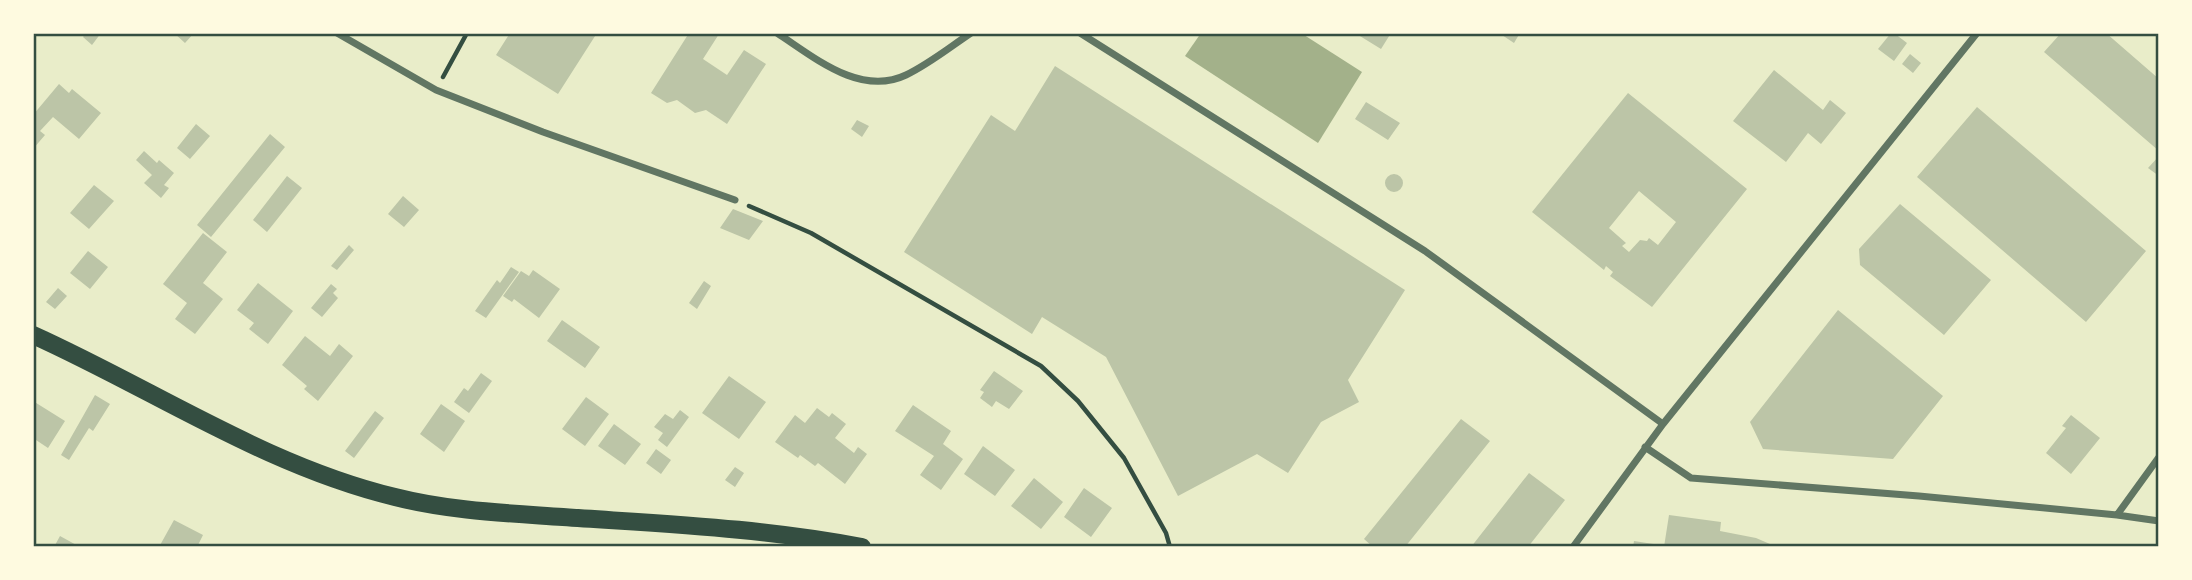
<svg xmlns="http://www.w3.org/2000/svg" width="2192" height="580" viewBox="0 0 2192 580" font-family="Barlow,sans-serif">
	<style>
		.water { fill: #a3b18a }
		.building { fill: #bcc5a7; fill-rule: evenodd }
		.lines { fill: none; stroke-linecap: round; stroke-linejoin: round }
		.path { stroke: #344e41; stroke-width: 4.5 }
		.minor { stroke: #617663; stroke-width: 7 }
		.primary { stroke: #344e41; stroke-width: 18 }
		.neatline { fill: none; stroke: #344e41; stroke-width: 2.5 }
	</style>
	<rect width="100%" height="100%" fill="#e9edc9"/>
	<path class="water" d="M1201 33H1301L1362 72 1318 143 1185 56Z"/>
	<path class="building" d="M86 33H101L92 45 83 37Z
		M174 33H194L185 43Z
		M510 33H597L558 94 496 55Z
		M689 33 719 34 703 59 727 75 744 50 766 64 727 124 706 110 695 113 677 100 667 103 651 93Z
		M1355 33H1391L1381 49Z
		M1499 33H1520L1514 43Z
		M1891 33H1894L1907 43 1894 61 1878 49Z
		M2061 33H2106L2159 79V151L2044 52Z
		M1910 54 1921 63 1913 73 1902 64Z
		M1055 66 1405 290 1348 380 1359 402 1321 422 1288 473 1257 454 1178 496 1106 357 1042 317 1032 334 904 252 991 115 1015 131Z
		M1774 70 1823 110 1830 100 1846 113 1821 144 1808 133 1786 162 1733 121Z
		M59 84 69 93 72 89 101 113 79 139 53 117 40 131 45 135 33 149V115Z
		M1628 93 1747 189 1652 307 1610 276 1613 272 1606 266 1604 270 1532 212ZM1639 191 1676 222 1658 245 1649 238 1647 241 1640 240 1629 252 1622 246 1626 243 1609 228Z
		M1366 102 1400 123 1388 140 1355 119Z
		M1977 107 2146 251 2086 322 1917 177Z
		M857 120 869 126 862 137 851 129Z
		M196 124 210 136 190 159 177 148Z
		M270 134 285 147 211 237 197 225Z
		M144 151 157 163 159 160 174 173 164 185 169 188 161 198 144 183 152 175 136 160Z
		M2159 156V176L2148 168Z
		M1385 183a9 9 0 1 1 18 0a9 9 0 1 1-18 0Z
		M287 176 302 188 267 232 253 220Z
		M94 185 114 201 89 229 70 213Z
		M403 196 419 210 404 227 388 214Z
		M1900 204 1991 280 1944 335 1860 265 1859 249Z
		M733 209 763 221 749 240 720 228Z
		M203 233 227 252 203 283 223 299 195 334 175 319 187 303 163 284Z
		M349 245 354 250 337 270 331 266Z
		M88 251 108 267 90 289 70 273Z
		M511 267 519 272 486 318 475 311 497 280 500 283Z
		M533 270 560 289 539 318 514 299 512 302 503 296 521 271 529 276Z
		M704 281 711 286 697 309 689 303Z
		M258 283 293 311 268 344 249 329 254 323 237 310Z
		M331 284 337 289 333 293 338 298 322 317 311 308Z
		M58 288 67 296 55 309 46 302Z
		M1838 310 1943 396 1893 459 1763 449 1750 422Z
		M562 320 600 347 585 368 547 341Z
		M305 336 330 356 339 344 353 356 318 401 304 389 307 386 282 365Z
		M994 371 1023 391 1009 409 996 401 992 407 980 398 984 392 980 390Z
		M481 373 492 381 469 413 454 402 464 388 468 391Z
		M729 376 766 402 739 439 702 413Z
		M95 395 110 404 93 431 89 428 69 460 61 455Z
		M586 397 609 414 585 446 562 429Z
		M33 401 65 421 48 448 33 438Z
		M441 404 465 421 444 452 420 434Z
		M913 405 951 431 943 444 963 459 941 490 920 475 934 456 895 431Z
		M817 408 829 417 832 413 846 424 835 438 854 453 858 447 867 454 845 484 818 463 815 466 800 455 798 458 775 442 795 415 805 423Z
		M680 410 689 417 667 447 658 440 663 433 654 427 665 414 673 419Z
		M375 411 384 418 354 458 345 451Z
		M2071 415 2100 438 2071 474 2046 453 2066 428 2062 426Z
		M1461 419 1490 441 1405 547H1373L1364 539Z
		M614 424 641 444 625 465 598 446Z
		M983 446 1015 470 995 496 964 474Z
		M656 449 671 460 661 474 646 463Z
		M735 467 744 473 735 487 725 480Z
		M1529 473 1565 500 1528 547H1471Z
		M1034 478 1063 502 1041 529 1011 506Z
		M1084 488 1112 508 1091 537 1064 517Z
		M1669 515 1721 522 1720 531 1756 538 1777 547H1664Z
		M174 520 203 535 197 547H159Z
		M60 536 80 547H54Z
		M1634 541 1660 545V547H1633Z"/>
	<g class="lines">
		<path class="path" d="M443 77 467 33
			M749 206 811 233 1041 366 1078 401 1124 458 1166 533 1170 547"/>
		<path class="minor" d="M337 33 436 90 543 132 735 200
			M777 33C814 57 860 97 906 75 929 64 950 47 971 33
			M1080 33 1425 251 1663 424
			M1645 447 1691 478 1919 496 2117 515 2159 457
			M2117 515 2159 521
			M1573 547 1663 424 1977 33"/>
		<path class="primary" d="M33 335C153 389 266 466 395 497 450 511 506 513 563 517 663 524 764 528 862 547"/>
	</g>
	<rect width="2192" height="580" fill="none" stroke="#fefae0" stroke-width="70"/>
	<rect x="35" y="35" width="2122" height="510" class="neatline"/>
</svg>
